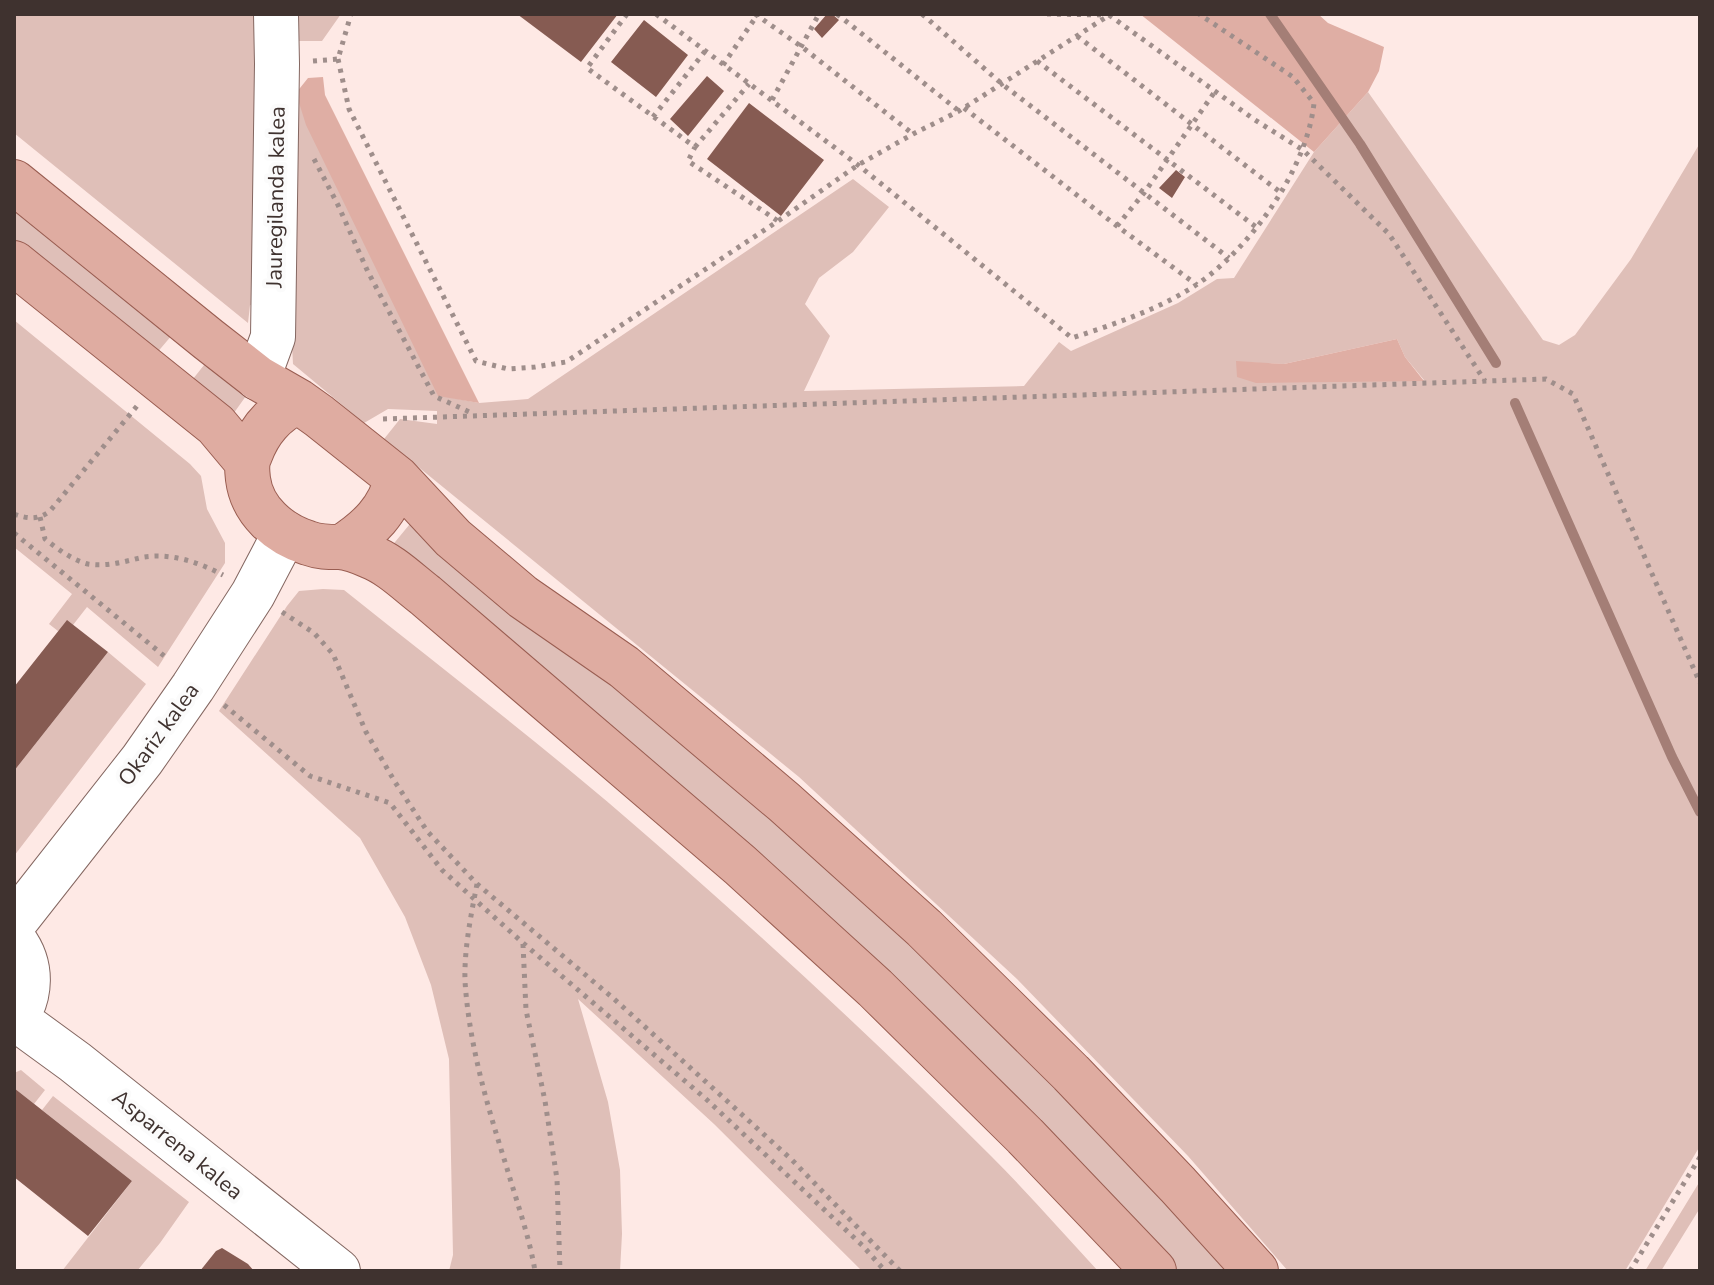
<svg xmlns="http://www.w3.org/2000/svg" width="1714" height="1285" viewBox="0 0 1714 1285" font-family="'Nunito Sans',sans-serif">
	<style>
		.green { fill: #dfbfb8; fill-rule: evenodd }
		.forest { fill: #dfaea4 }
		.lines { fill: none; stroke-linecap: round; stroke-linejoin: round }
		.stream { stroke: #a47e76; stroke-width: 10 }
		.building { fill: #865b52 }
		.minor-casing { stroke: #846761; stroke-width: 46 }
		.major-casing { stroke: #995d51; stroke-width: 46 }
		.path { stroke: #9f8e8b; stroke-width: 5; stroke-dasharray: 4 6; stroke-linecap: butt }
		.minor { stroke: #fff; stroke-width: 44 }
		.major { stroke: #dfaca1; stroke-width: 44 }
		.labels { text-anchor: middle; stroke-width: 8; stroke-linejoin: round; paint-order: stroke }
		.street-label { font-size: 22px; fill: #3f322f; stroke: #fbfbfb }
	</style>
	<rect width="100%" height="100%" fill="#fee9e5"/>
	<path class="green" d="M14 14H266L260 307 250 305 248 323 14 133Z
		M294 14H341L322 41H298Z
		M1368 92 1543 340 1559 345 1575 335 1631 259 1700 143V1146L1625 1271H1288L1188 1156 1017 979 799 777 384 439 400 419 437 424V411L388 409 364 423 293 364 289 287 296 93 438 395 479 403 528 399 853 179 889 207 853 252 819 278 805 304 830 336 804 391 1024 386 1059 342 1071 351 1178 303 1217 279 1234 278 1314 152ZM1397 339 1405 357 1424 380 1236 362 1284 364Z
		M14 195 178 328 150 361 14 250Z
		M14 320 190 464 201 476 207 509 225 543V563L158 667 87 607 73 625 58 631 49 624 72 594 14 547Z
		M212 355 251 389 226 424 185 389Z
		M414 519 712 763 880 914 1028 1056 1229 1271H1176L1095 1181 386 553Z
		M323 589 344 590C448 673 554 754 654 842 770 943 882 1047 991 1156 1028 1193 1063 1233 1098 1271H862L714 1124 578 999 608 1102 620 1170 622 1234 620 1271H449L453 1255 449 1059 431 985 405 917 360 838 219 711 287 606 299 591Z
		M108 652 146 684 14 856V771Z
		M21 1070 45 1090 34 1104 14 1088V1073Z
		M53 1096 189 1202 160 1243 137 1271H62L132 1181 42 1110Z
		M1700 1181V1208L1661 1271H1645Z"/>
	<path class="forest" d="M1140 14H1318L1328 23 1384 47 1379 71 1368 92 1314 152Z
		M323 77 325 95 479 403 438 396 306 125 296 93 308 78Z
		M1397 339 1405 357 1424 381 1256 383 1237 377 1236 361 1284 364Z"/>
	<g class="lines">
		<path class="stream" d="M1270 14 1360 144 1496 363
			M1515 403 1672 757 1700 812"/>
	</g>
	<path class="building" d="M517 14H618L581 62Z
		M827 14H832L839 20 822 38 814 29Z
		M644 20 688 55 656 97 611 62Z
		M707 76 724 91 688 136 670 119Z
		M749 103 824 160 781 216 707 159Z
		M1176 170 1185 177 1172 198 1159 188Z
		M67 620 108 652 14 771V687Z
		M14 1088 132 1181 88 1236 14 1177Z
		M222 1248 248 1264 254 1271H200L216 1251Z"/>
	<g class="lines">
		<g class="minor-casing">
			<path id="minor" d="M258 378 273 337 277 64 276 14
				M14 923 142 760 193 687 253 594 285 533
				M14 940C33 965 32 996 14 1021
				M16 1019 75 1062 338 1271"/>
		</g>
		<g class="major-casing">
			<path id="major" d="M14 182 208 339 258 378 298 401 319 416 397 478 453 538 523 597 624 667 784 802 924 928 1071 1073 1178 1185 1256 1271
				M14 263 216 425 247 462
				M298 401C274 413 259 430 250 455 246 463 247 470 248 479 252 511 279 534 308 543 319 547 328 547 339 547 348 548 360 552 369 556 390 564 407 581 425 595L740 865 875 988 1025 1136 1154 1271
				M342 547C369 529 389 511 397 478"/>
		</g>
		<path class="path" d="M627 14 587 68 695 147 688 161 778 221
			M656 14 858 165 1072 338C1114 324 1158 310 1196 285 1251 248 1307 169 1314 103L1293 77 1199 14
			M755 14 802 47 913 134
			M837 14 959 111
			M922 14 1002 84 1229 258
			M1047 14 1107 15
			M1109 15 1255 120 1303 150 1389 234 1485 381
			M1077 36 1280 192
			M338 59 349 109 476 361 508 369 535 367 566 362 778 221 858 165 913 134 959 111 1108 16
			M313 61 338 59 351 14
			M1037 61 1256 227
			M723 65 758 14
			M772 100 819 14
			M964 108 1117 226 1197 285
			M653 117 706 50
			M695 147 749 84
			M314 159 338 205 368 272 434 396 474 414
			M1117 226 1144 193 1216 90
			M383 419 1546 379 1573 394 1700 683
			M14 514C28 519 38 520 50 511L137 406
			M40 517 45 539C58 549 72 560 88 564 108 567 126 561 144 557 172 553 198 562 223 575
			M14 533 168 659
			M282 612 314 633 333 654 366 732 395 782 427 831 477 884 613 998 726 1100 792 1160 900 1271
			M224 705 310 776 390 803 442 870 523 943 706 1099 863 1246 885 1271
			M477 884C471 915 464 949 465 981 469 1044 487 1105 506 1165 516 1200 529 1235 535 1271
			M523 944 526 1010 545 1101 557 1179 560 1271
			M1630 1271 1700 1157"/>
		<use href="#minor" class="minor"/>
		<use href="#major" class="major"/>
	</g>
	<g class="labels">
		<g class="street-label">
			<text transform="translate(275 197) rotate(-89)" y="8">Jauregilanda kalea</text>
			<text transform="translate(158 734) rotate(-54)" y="8">Okariz kalea</text>
			<text transform="translate(178 1144) rotate(39)" y="8">Asparrena kalea</text>
		</g>
	</g>
	<rect width="1714" height="1285" fill="none" stroke="#3f322f" stroke-width="32"/>
</svg>
